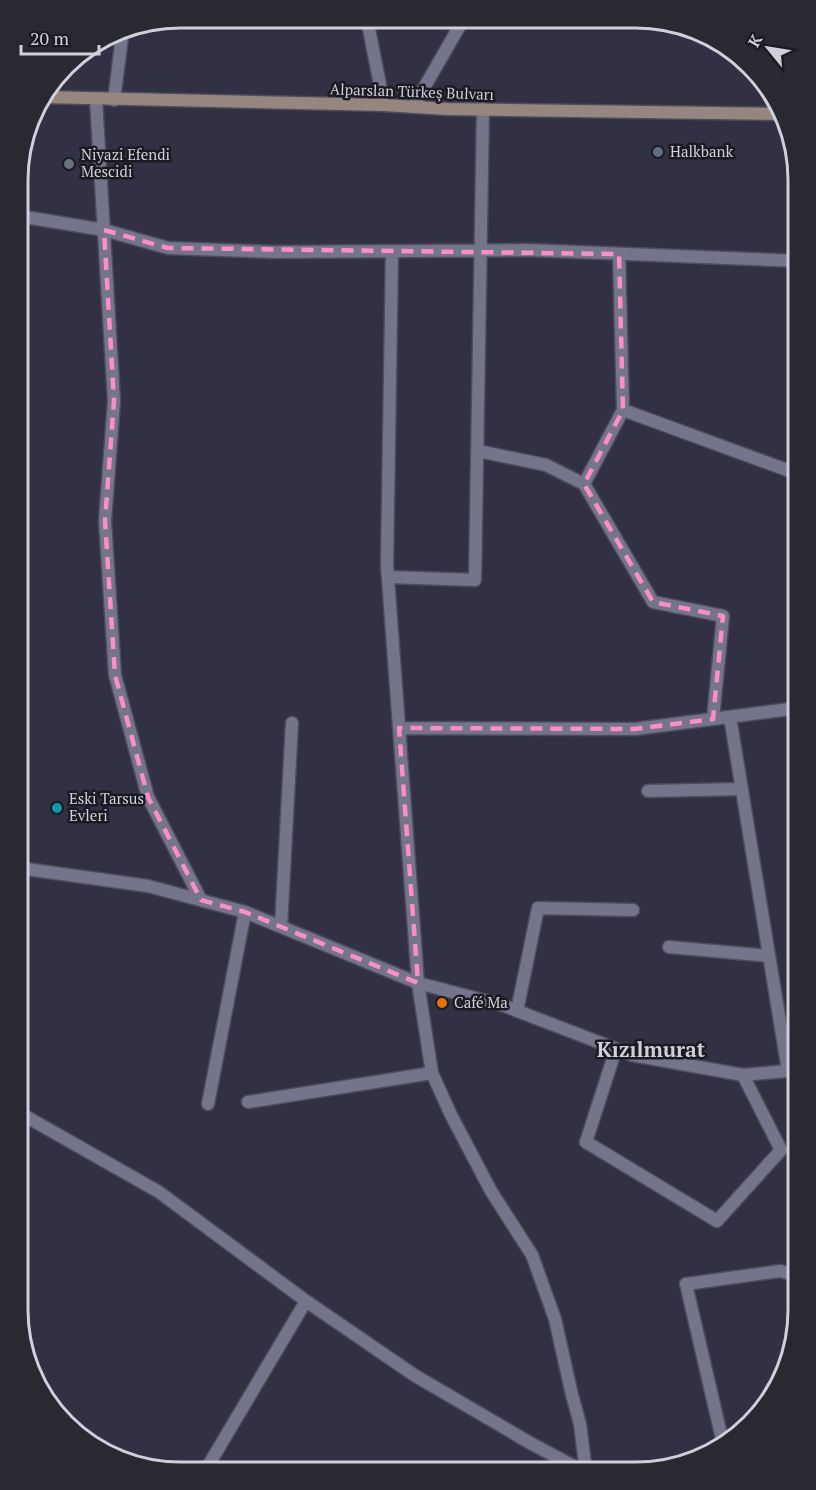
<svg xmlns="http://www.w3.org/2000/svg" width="816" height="1490" viewBox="0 0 816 1490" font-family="'PT Serif',serif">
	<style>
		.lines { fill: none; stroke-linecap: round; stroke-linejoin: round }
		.lane-casing { stroke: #4c4c5b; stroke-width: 15 }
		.street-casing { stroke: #4c4c5b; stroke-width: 15 }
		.secondary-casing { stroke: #4c4c5b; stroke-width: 15 }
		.lane { stroke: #74758a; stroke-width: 12 }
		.street { stroke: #74758a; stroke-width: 12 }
		.secondary { stroke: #968680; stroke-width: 12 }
		.marked { fill: none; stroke: #fb8fc4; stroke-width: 4.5; stroke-dasharray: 12 8; stroke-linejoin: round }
		.service-dot { fill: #5c6f8a; stroke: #1a1a22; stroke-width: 2 }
		.worship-dot { fill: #6b7280; stroke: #1a1a22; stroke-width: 2 }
		.culture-dot { fill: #0f9aa8; stroke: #1a1a22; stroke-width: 2 }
		.food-dot { fill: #e8710a; stroke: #1a1a22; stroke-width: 2 }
		.labels { text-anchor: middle; stroke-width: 5; stroke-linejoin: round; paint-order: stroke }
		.street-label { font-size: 15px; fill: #cfd0dc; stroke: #1a1a22 }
		.poi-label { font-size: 15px; fill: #cfd0dc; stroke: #1a1a22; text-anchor: start }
		.district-label { font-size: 21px; font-weight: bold; fill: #cfd0dc; stroke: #1a1a22 }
		.rim { fill: none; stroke: #cfd0dc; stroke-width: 3 }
	</style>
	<rect width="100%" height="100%" fill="#313143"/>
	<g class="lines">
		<g class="lane-casing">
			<path id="lane" d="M648 791 742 789
				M281 926 292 723
				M669 947 769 956
				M517 1011 538 908 633 910
				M586 1142 717 1221 781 1150 743 1075
				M686 1284 780 1271 798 1276"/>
		</g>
		<g class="street-casing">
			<path id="street" d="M353 19 367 22
				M367 19 384 105
				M96 99 114 401 105 521 115 675 148 797 201 900
				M114 100 123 29
				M413 107 463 20
				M19 216 104 230 168 248 274 252 528 250 798 261
				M392 251 387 565 418 983 432 1073 451 1115 491 1191 532 1255 555 1319 572 1395 580 1424 586 1472
				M623 410 798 474
				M478 451 546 465 584 484 653 602 723 616 713 719
				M584 484 623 410 619 254
				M388 577 475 580 483 109
				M730 717 788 1071
				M399 728 635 729 798 708
				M19 868 148 886 245 912 418 983 502 1005 632 1055 743 1075 798 1070
				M248 1102 432 1073
				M208 1104 245 912
				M18 1112 159 1192 306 1301 414 1375 532 1444 585 1472
				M586 1142 616 1049
				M686 1284 722 1439
				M205 1471 306 1301"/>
		</g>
		<g class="secondary-casing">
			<path id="secondary" d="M43 97 384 105 447 109 780 114"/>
		</g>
		<use href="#lane" class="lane"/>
		<use href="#street" class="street"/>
		<use href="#secondary" class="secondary"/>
	</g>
	<path class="marked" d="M104 230 168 248 619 254 623 410 584 484 653 602 723 616 713 719 635 729 399 728 418 983 245 912 201 900 148 797 115 675 105 521 114 401Z"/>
	<circle class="service-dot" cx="658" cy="152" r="6"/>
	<circle class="worship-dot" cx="69" cy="164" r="6"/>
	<circle class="culture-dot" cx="57" cy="808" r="6"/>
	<circle class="food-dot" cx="442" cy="1003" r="6"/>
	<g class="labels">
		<g class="street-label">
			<text transform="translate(412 92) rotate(2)" y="5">Alparslan Türkeş Bulvarı</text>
		</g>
		<g class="poi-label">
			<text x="670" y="157">Halkbank</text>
			<text x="81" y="160">Niyazi Efendi<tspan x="81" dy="17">Mescidi</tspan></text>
			<text x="69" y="804">Eski Tarsus<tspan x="69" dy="17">Evleri</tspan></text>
			<text x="454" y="1008">Café Ma</text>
		</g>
		<g class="district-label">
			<text x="651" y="1057">Kızılmurat</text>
		</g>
	</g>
	<path d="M0 0H816V1490H0ZM180 28H636A152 152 0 0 1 788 180V1310A152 152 0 0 1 636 1462H180A152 152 0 0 1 28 1310V180A152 152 0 0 1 180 28Z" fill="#282931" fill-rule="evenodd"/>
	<path class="rim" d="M180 28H636A152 152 0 0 1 788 180V1310A152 152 0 0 1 636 1462H180A152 152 0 0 1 28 1310V180A152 152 0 0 1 180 28Z"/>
	<g transform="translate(768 48) rotate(300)" stroke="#1a1a22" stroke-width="4.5" paint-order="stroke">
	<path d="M0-4.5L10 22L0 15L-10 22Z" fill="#cfd0dc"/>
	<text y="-9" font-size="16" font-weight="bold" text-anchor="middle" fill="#cfd0dc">K</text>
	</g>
	<path d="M21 45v9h78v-9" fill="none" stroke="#cfd0dc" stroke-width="3"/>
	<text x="30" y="45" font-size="18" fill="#cfd0dc" stroke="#1a1a22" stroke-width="4.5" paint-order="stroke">20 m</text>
</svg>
